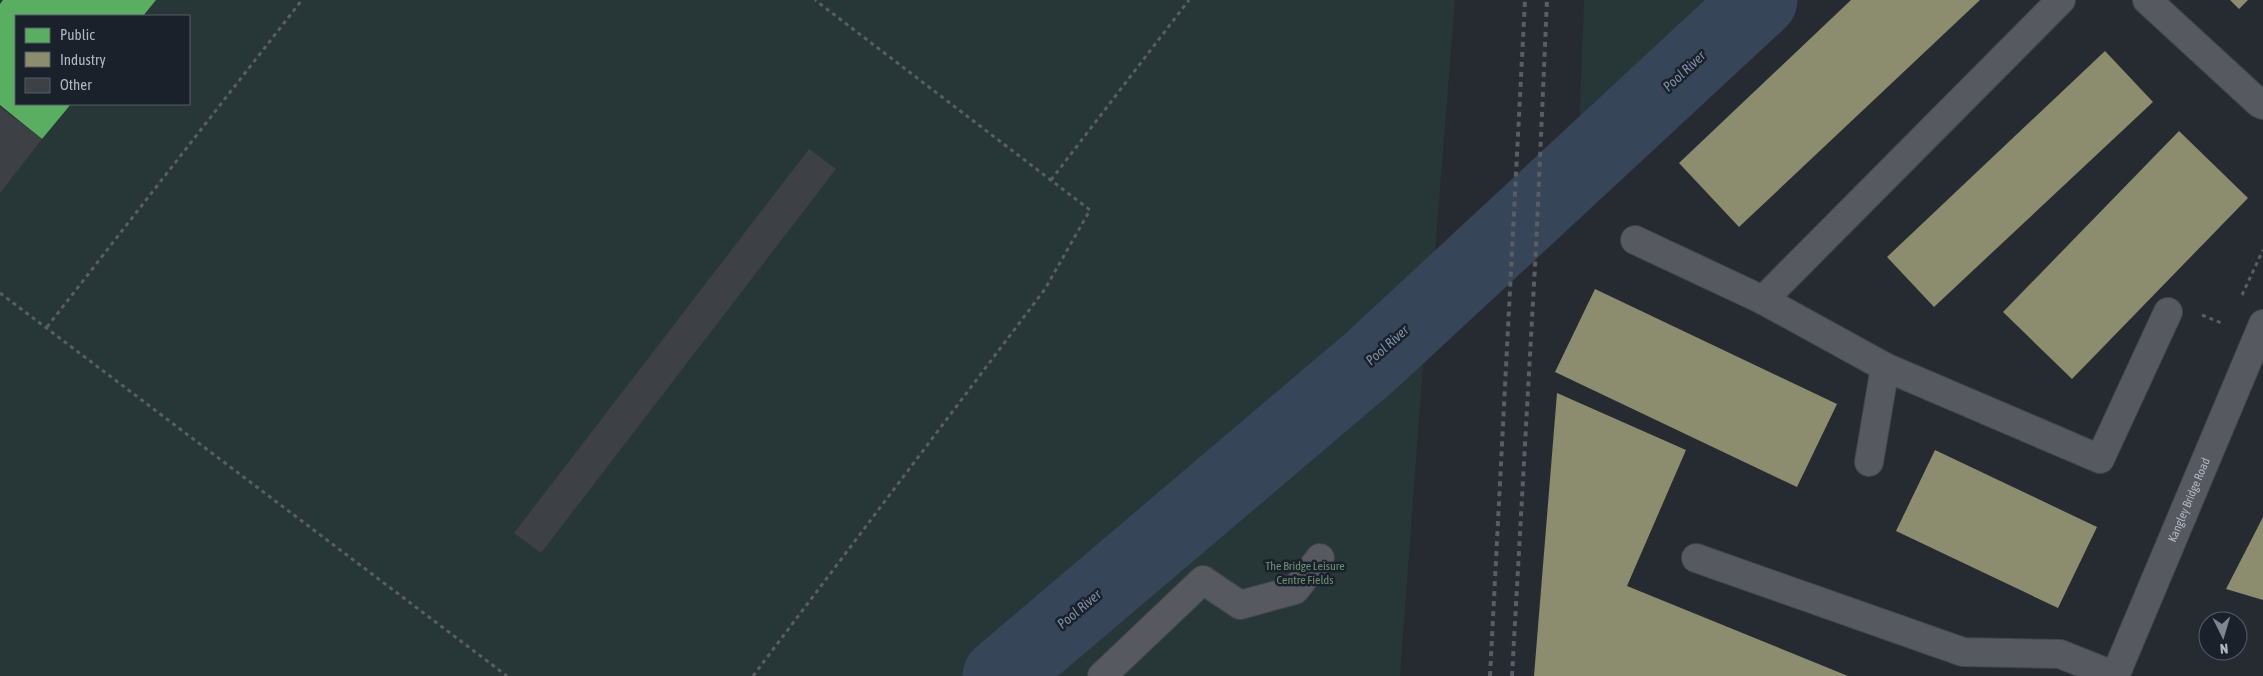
<svg xmlns="http://www.w3.org/2000/svg" width="2263" height="676" viewBox="0 0 2263 676" font-family="'Asap Condensed',sans-serif">
	<style>
		.green { fill: #273637; fill-rule: evenodd }
		.public { fill: #5aae61 }
		.industry { fill: #8c8c6e }
		.lines { fill: none; stroke-linecap: round; stroke-linejoin: round }
		.river { stroke: #374559; stroke-width: 75 }
		.building { fill: #3d4146 }
		.minor-casing { stroke: #42464a; stroke-width: 30 }
		.path { stroke: #5a5e63; stroke-width: 3; stroke-dasharray: 4 4; stroke-linecap: butt }
		.minor { stroke: #56595f; stroke-width: 28 }
		.rail { stroke: #5a5d62; stroke-width: 4; stroke-dasharray: 5 5; stroke-linecap: butt }
		.labels { text-anchor: middle; stroke-width: 5; stroke-linejoin: round; paint-order: stroke }
		.street-label { font-size: 12px; fill: #b0b7c2; stroke: #1b212a }
		.park-label { font-size: 12px; fill: #6a9072; stroke: #1b212a }
		.water-label { font-size: 14px; font-style: italic; fill: #7b8ea8; stroke: #1b212a }
	</style>
	<rect width="100%" height="100%" fill="#262b31"/>
	<path class="green" d="M0 0H1455L1434 265 988 676H0ZM16 16H189V104H16Z
		M1584 0H1727L1579 133Z
		M1425 338 1400 676H1025Z"/>
	<path class="public" d="M3 0H156L143 16H16V104H71L42 139 0 105V4Z"/>
	<path class="industry" d="M1851 0H1980L1739 227 1679 163Z
		M2230 0H2248L2239 9Z
		M2105 51 2153 102 1934 307 1887 257Z
		M2179 131 2248 198 2072 379 2003 312Z
		M1595 289 1837 404 1797 487 1555 372Z
		M1557 393 1686 450 1627 586 1848 676H1534Z
		M1935 450 2097 527 2058 608 1896 531Z
		M2263 517V600L2226 589Z"/>
	<g class="lines">
		<path class="river" d="M1000 676 1371 361 1760 0"/>
	</g>
	<path class="building" d="M0 107 42 139 0 193Z
		M809 149 836 169 541 553 514 533Z"/>
	<g class="lines">
		<g class="minor-casing">
			<g id="minor">
				<path d="M2147 0 2259 103 2263 105"/>
				<path d="M1635 240 1763 300 1885 367 2100 459 2168 312"/>
				<path d="M1763 300 2061 0"/>
				<path d="M1869 462 1885 367"/>
				<path d="M1696 558 1963 652 2060 654 2115 676"/>
				<path d="M1102 676 1203 580 1240 605 1295 590 1320 558"/>
				<path id="s1" d="M2115 676 2263 324"/>
			</g>
		</g>
		<path class="path" d="M1051 180 1189 0
			M0 293 507 676
			M2242 295 2263 250
			M2202 315 2224 324
			M47 327 302 0
			M753 676 1045 289 1090 210 815 0"/>
		<use href="#minor" class="minor"/>
		<path class="rail" d="M1490 676 1525 0
			M1512 676 1536 248 1547 0"/>
	</g>
	<g class="labels">
		<g class="street-label">
			<text dy="4" stroke="none"><textPath href="#s1" startOffset="191">Kangley Bridge Road</textPath></text>
		</g>
		<g class="park-label">
			<text x="1305" y="570">The Bridge Leisure<tspan x="1305" dy="14">Centre Fields</tspan></text>
		</g>
		<g class="water-label">
			<text transform="translate(1684 71) rotate(-43)" y="5">Pool River</text>
			<text transform="translate(1387 345) rotate(-42)" y="5">Pool River</text>
			<text transform="translate(1079 609) rotate(-40)" y="5">Pool River</text>
		</g>
	</g>
	<rect x="15" y="15" width="175" height="90" fill="#1b212a" stroke="#575d67"/>
	<rect x="25" y="28" width="25" height="15" fill="#5aae61" stroke="#575d67"/>
	<text x="60" y="40" font-size="15" fill="#b0b7c2">Public</text>
	<rect x="25" y="52" width="25" height="15" fill="#8c8c6e" stroke="#575d67"/>
	<text x="60" y="65" font-size="15" fill="#b0b7c2">Industry</text>
	<rect x="25" y="78" width="25" height="15" fill="#3d4146" stroke="#575d67"/>
	<text x="60" y="90" font-size="15" fill="#b0b7c2">Other</text>
	<g transform="translate(2223 636) rotate(175)"><circle r="24" fill="#1b212a" stroke="#575d67"/>
	<path d="M0-4L9 19L0 12L-9 19Z" fill="#80868f"/>
	<text y="-8" font-size="14" font-weight="bold" text-anchor="middle" fill="#b0b7c2">N</text>
	</g>
</svg>
